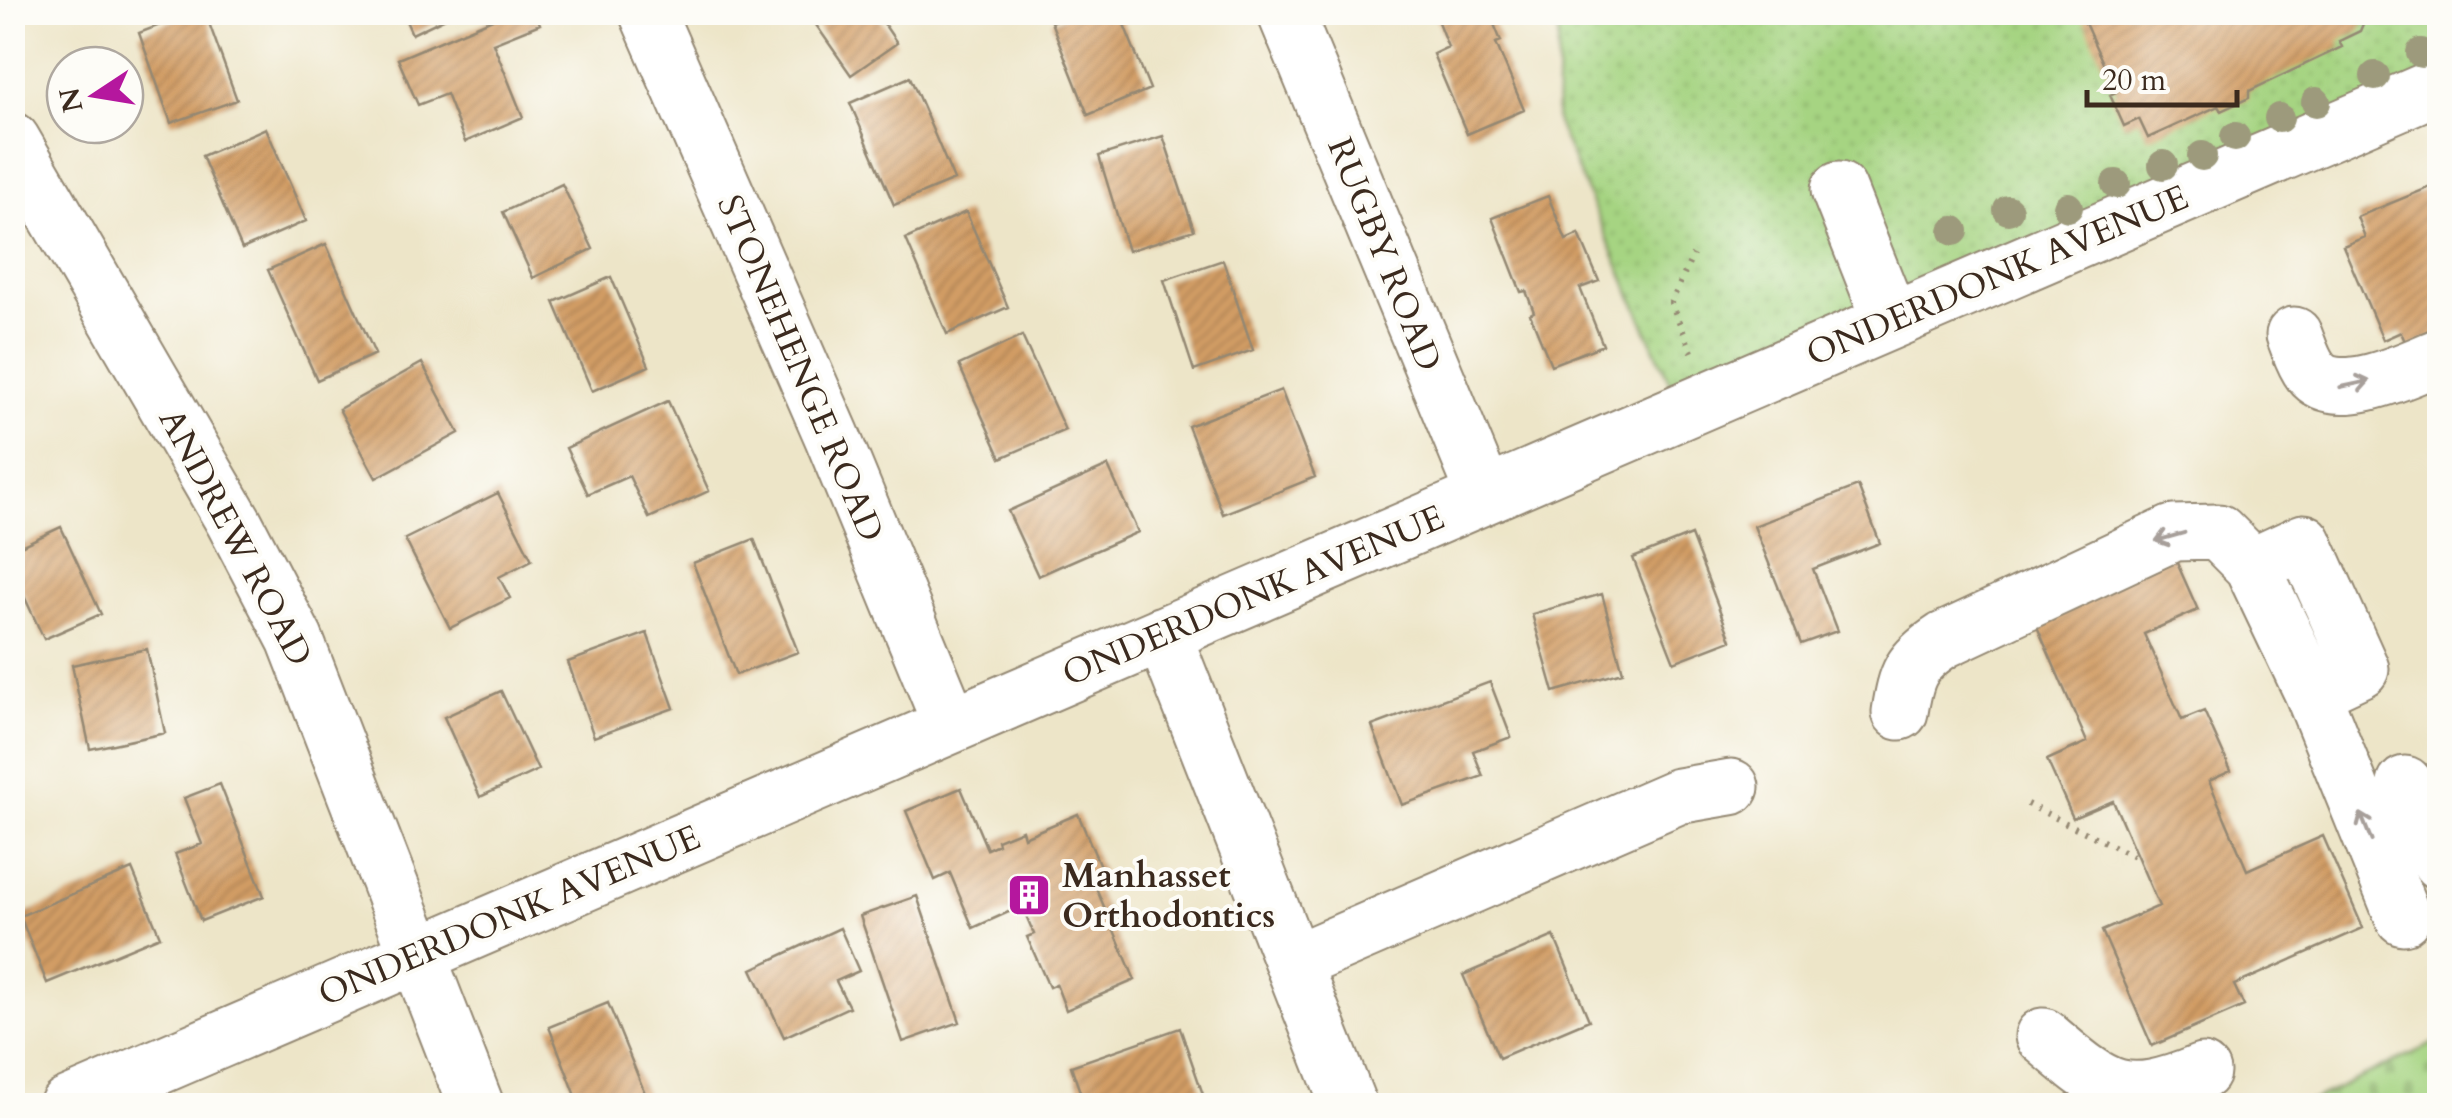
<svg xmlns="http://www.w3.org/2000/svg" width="2452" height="1118" viewBox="0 0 2452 1118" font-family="Cardo,serif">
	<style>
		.grass { fill: url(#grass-dots); stroke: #707f50; stroke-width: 2.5 }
		.cemetery { fill: url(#cemetery-stones); stroke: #707f50; stroke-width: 2.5 }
		.building { fill: url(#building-hatch) }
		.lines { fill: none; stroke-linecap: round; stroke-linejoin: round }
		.minor-casing { stroke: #948873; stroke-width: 59 }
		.path { stroke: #948873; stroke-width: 6; stroke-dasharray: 2.5 8; stroke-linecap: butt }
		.minor { stroke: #fff; stroke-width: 55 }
		.tree { fill: #9d9a7b }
		.oneway { stroke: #a79f9a }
		.labels { text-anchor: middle; stroke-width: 8; stroke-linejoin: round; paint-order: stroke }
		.street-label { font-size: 35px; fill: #3b2a1e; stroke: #fdfcf7 }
		.poi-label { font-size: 35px; font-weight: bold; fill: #3b2a1e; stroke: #fdfcf7; text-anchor: start }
	</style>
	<defs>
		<pattern id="grass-dots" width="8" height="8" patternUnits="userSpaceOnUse" patternTransform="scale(2.5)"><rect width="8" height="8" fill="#a6d482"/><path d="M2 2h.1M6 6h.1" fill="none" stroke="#90b670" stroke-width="1.8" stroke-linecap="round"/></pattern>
		<pattern id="cemetery-stones" width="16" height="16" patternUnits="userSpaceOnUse" patternTransform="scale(2.5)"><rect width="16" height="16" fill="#a6d482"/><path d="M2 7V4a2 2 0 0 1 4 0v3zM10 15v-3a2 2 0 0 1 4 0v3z" fill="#90b670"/></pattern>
		<pattern id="building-hatch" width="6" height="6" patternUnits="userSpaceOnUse" patternTransform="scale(2.5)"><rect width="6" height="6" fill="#d29d65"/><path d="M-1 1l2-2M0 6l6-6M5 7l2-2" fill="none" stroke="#ac8053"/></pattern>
	</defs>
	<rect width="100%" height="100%" fill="#fdfcf7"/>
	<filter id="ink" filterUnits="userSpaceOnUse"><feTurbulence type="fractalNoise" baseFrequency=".01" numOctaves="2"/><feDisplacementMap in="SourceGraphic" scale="20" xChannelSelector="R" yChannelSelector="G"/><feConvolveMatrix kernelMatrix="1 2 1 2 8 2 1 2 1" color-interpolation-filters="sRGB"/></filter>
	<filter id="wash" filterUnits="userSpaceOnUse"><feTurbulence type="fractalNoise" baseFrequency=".0048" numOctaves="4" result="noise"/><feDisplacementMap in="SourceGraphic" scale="40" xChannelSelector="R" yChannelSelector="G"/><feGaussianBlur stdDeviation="2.25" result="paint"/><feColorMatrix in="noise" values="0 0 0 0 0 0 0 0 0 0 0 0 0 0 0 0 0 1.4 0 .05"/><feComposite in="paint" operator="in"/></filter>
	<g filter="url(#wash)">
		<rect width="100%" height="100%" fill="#ede5c8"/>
		<path class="grass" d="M2439 12V70L1679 404 1556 121 1559 13Z"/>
		<path class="cemetery" d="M2439 1041V1105H2302Z"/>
		<g id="blocks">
			<path class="building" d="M194 12H205L237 100 171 123 139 33Z
				M402 12H458L412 34Z
				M509 12H535L540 24 493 43 523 117 465 142 446 94 418 105 398 59Z
				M807 12H876L897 43 851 75Z
				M1074 12H1119L1150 89 1088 115 1051 22Z
				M1434 12H1489L1501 41 1496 43 1524 110 1467 134 1433 54 1448 47Z
				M2080 12H2368L2360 31 2339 41 2342 47 2249 91V98L2221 111 2218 106 2148 138 2139 119 2124 126 2110 95 2116 92Z
				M910 77 954 180 894 205 850 103Z
				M266 128 306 221 242 249 202 156Z
				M1163 136 1194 230 1128 251 1099 156Z
				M2440 183V335L2408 349 2401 332 2383 340 2343 246 2365 237 2357 217Z
				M562 184 593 249 533 278 503 212Z
				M1548 196 1566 240 1579 234 1599 281 1580 288 1603 345 1551 365 1530 314 1534 312 1526 291 1521 292 1492 218Z
				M966 212 1008 307 947 334 906 239Z
				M326 244 375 354 317 380 268 270Z
				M1223 260 1253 350 1194 371 1164 280Z
				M611 277 649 366 592 391 554 302Z
				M1022 336 1065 430 1001 458 959 365Z
				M422 363 459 433 376 478 339 409Z
				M1281 390 1315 477 1223 514 1188 426Z
				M668 401 709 491 649 518 629 476 588 494 566 448Z
				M1108 466 1138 532 1038 576 1008 511Z
				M12 469 21 489 12 492Z
				M1858 486 1880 543 1813 569 1837 631 1801 644 1754 526Z
				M498 493 532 560 499 577 510 598 450 628 405 539Z
				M61 527 101 614 44 639 12 570V550Z
				M1691 535 1731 640 1674 662 1633 558Z
				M754 539 798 652 736 675 693 563Z
				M2173 554 2198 610 2144 634 2182 720 2204 711 2231 771 2209 781 2247 870 2323 836 2363 928 2234 985 2244 1006 2152 1046 2102 931 2159 906 2113 801 2073 818 2047 760 2087 742 2032 615Z
				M1602 594 1623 672 1554 692 1532 614Z
				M647 633 674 708 594 737 568 662Z
				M147 649 165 733 90 749 72 665Z
				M1490 682 1511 737 1473 751 1483 776 1402 805 1372 726Z
				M501 691 538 770 480 797 444 717Z
				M220 784 264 896 201 921 175 854 202 844 184 798Z
				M961 788 987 849 998 844 997 840 1022 830 1024 837 1078 814 1105 878 1094 883 1135 980 1066 1010 1056 984 1049 987 1027 937 1034 934 1022 906 973 928 950 873 935 880 906 811Z
				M132 869 160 936 47 983 20 916Z
				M917 896 960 1022 903 1042 860 916Z
				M840 928 859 971 836 981 849 1007 784 1037 752 969Z
				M1554 936 1589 1020 1499 1058 1463 975Z
				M608 1003 649 1103 644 1106H580L549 1027Z
				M1180 1028 1207 1106H1085L1071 1066Z"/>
		</g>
	</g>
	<g filter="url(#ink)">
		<use href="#blocks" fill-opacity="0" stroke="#948873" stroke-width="2.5"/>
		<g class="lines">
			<g class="minor-casing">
				<path id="minor" d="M647 12 832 436 951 725
					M1285 12 1485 495
					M12 140 234 522 295 639 476 1106
					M1839 190 1891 321
					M2294 335C2299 347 2303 362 2311 372 2336 405 2409 369 2440 356
					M2252 566 2304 542 2361 669 2312 692
					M1163 634 1349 1106
					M1900 712C1906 674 1910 662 1944 640L2173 533 2218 532 2252 566 2312 692 2403 917
					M2405 784 2440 862
					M1293 963 1678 796 1731 787
					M2043 1036C2106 1090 2121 1105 2202 1072
					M67 1106 2440 85"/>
			</g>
			<path class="path" d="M1692 352 1671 303 1693 255
				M2027 804 2138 858"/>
			<use href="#minor" class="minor"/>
		</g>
		<g class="tree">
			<circle cx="2421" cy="53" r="15"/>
			<circle cx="2375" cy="76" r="15"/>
			<circle cx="2316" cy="102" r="15"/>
			<circle cx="2279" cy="118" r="15"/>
			<circle cx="2235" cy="137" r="15"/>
			<circle cx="2202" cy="156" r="15"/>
			<circle cx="2163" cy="165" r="15"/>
			<circle cx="2116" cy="184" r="15"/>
			<circle cx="2068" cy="207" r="15"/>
			<circle cx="2008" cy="210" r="15"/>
			<circle cx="1954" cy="231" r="15"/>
		</g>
		<defs><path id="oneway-shaft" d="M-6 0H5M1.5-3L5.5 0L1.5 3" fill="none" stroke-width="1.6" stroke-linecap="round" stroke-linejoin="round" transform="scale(2.5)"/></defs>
		<g class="oneway">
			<use href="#oneway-shaft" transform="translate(2355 384) rotate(-12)"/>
			<use href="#oneway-shaft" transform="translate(2170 537) rotate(164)"/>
			<use href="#oneway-shaft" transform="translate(2366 827) rotate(-112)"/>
		</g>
	</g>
	<defs>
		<g id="building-square" transform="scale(2.25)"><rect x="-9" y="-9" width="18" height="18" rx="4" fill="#b5179e" stroke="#fdfcf7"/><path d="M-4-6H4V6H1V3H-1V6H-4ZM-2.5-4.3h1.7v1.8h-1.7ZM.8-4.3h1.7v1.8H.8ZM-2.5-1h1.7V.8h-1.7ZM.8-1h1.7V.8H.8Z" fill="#fff"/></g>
	</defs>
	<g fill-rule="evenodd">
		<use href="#building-square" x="1029" y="895"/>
	</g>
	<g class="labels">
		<g class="street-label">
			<text transform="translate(1385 254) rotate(68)" y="12">RUGBY ROAD</text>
			<text transform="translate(1997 275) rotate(-23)" y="12">ONDERDONK AVENUE</text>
			<text transform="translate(801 368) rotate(67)" y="12">STONEHENGE ROAD</text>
			<text transform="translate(236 537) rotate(62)" y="12">ANDREW ROAD</text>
			<text transform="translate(1253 595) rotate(-23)" y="12">ONDERDONK AVENUE</text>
			<text transform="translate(509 915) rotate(-23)" y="12">ONDERDONK AVENUE</text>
		</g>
		<g class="poi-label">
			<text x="1062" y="887">Manhasset<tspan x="1062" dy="40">Orthodontics</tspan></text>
		</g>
	</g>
	<rect width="2452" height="1118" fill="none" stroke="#fdfcf7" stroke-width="50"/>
	<g transform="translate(95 95) rotate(258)"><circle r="48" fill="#fdfcf7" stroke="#afa8a0" stroke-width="2.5"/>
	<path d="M0-8L18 38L0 25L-18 38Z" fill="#b5179e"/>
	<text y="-15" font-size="28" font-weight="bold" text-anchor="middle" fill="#3b2a1e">N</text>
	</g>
	<path d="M2087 90v15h150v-15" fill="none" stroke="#3b2a1e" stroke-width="5"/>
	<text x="2102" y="90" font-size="30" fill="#3b2a1e" stroke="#fdfcf7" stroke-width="8" paint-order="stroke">20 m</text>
</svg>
